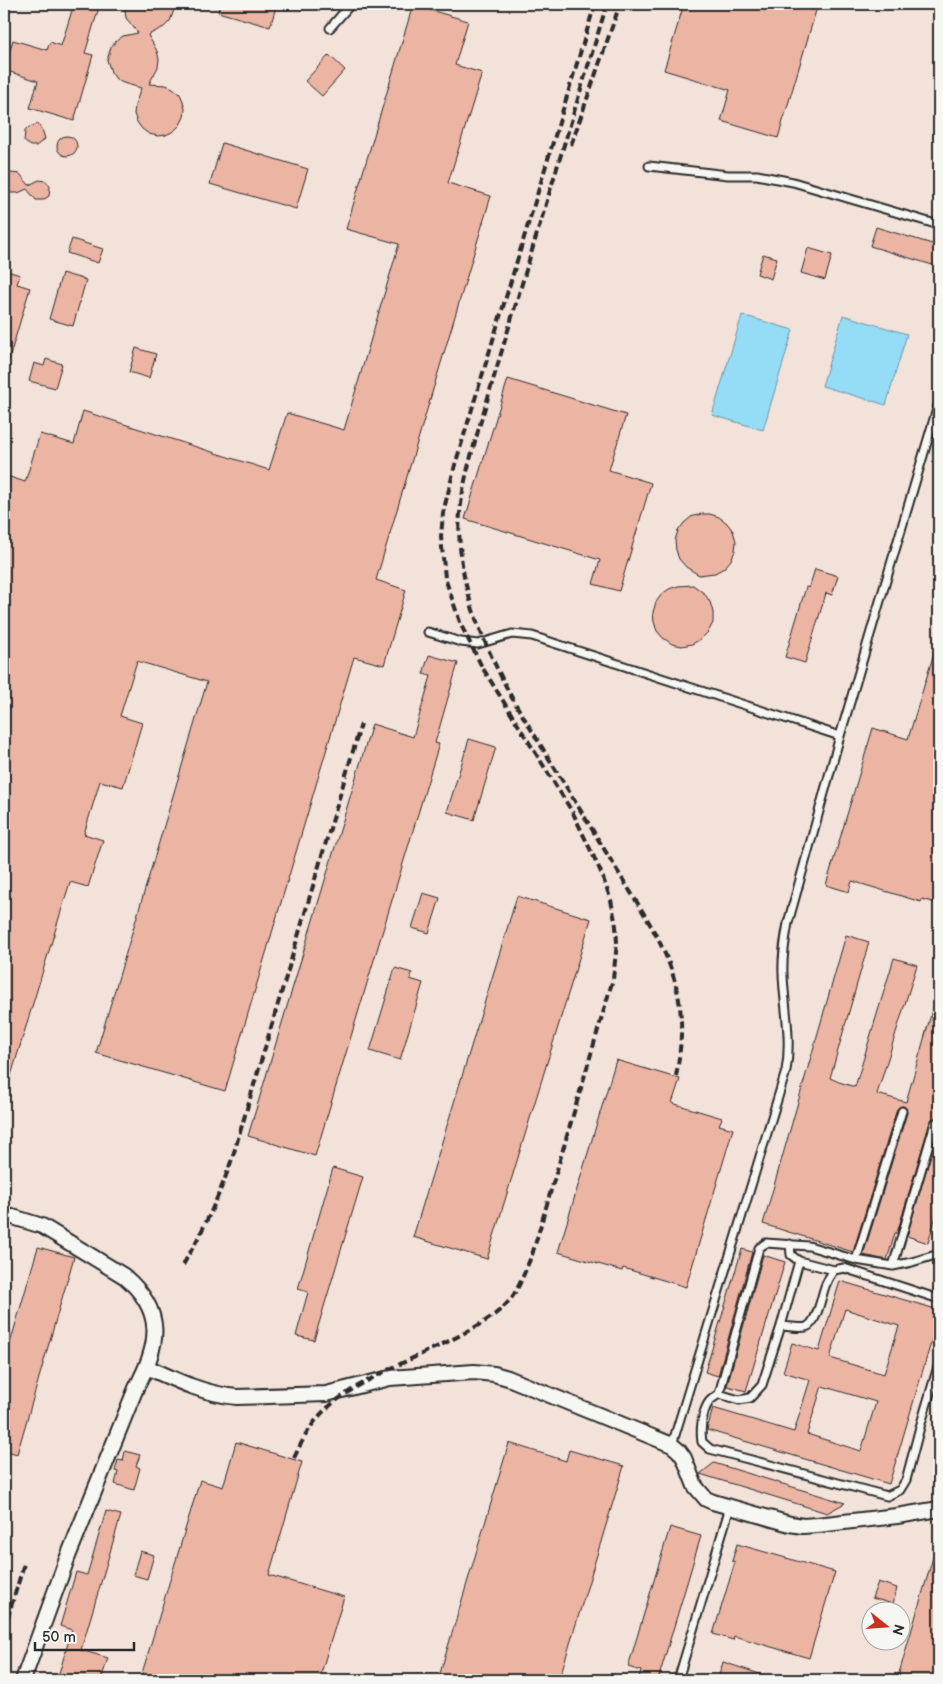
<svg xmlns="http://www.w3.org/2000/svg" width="943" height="1684" viewBox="0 0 943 1684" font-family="'Balsamiq Sans',sans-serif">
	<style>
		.built { fill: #f3e2da; fill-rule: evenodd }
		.water { fill: #95dcf7; stroke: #6b95a5 }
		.building { fill: #ecb4a3; stroke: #2b2b2b; fill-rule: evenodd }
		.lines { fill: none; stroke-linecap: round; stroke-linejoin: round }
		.lane-casing { stroke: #2b2b2b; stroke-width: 11 }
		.street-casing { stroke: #2b2b2b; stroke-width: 18 }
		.lane { stroke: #f6f6f2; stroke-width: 7 }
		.street { stroke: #f6f6f2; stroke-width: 14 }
		.rail { stroke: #2b2b2b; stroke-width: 4; stroke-dasharray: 8 4; stroke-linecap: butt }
	</style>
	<rect width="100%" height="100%" fill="#f6f6f2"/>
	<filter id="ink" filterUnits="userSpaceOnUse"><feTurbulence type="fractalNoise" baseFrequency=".02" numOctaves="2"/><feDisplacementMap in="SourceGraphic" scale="10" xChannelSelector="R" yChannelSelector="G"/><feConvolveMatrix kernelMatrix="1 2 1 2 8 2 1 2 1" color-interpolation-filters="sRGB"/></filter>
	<g filter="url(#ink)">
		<path class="built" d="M4 4H939V1680H4ZM870 1612H900V1642H870Z"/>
		<path class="water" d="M742 315 793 330 763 430 712 415Z
			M843 315 907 334 886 405 822 386Z"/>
		<path class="building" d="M74 4H100L85 53 93 55 74 121 30 108 38 81 4 70 13 40 47 50 50 42 61 46Z
			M124 4H175L173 13 170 21 164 27 148 35 157 51 159 59 158 67 149 84 166 85 173 88 180 94 183 101 185 109 184 117 180 125 174 131 166 135 158 136 149 134 142 129 137 122 134 114 135 105 141 88 123 83 116 79 111 72 107 60 111 47 116 41 123 36 138 33 126 18Z
			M220 4H277L270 27 218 12Z
			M684 4H818L778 138 721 121 730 90 664 70Z
			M413 5 468 21 455 65 482 73 448 183 491 196 376 580 406 590 384 665 354 657 225 1091 96 1053 207 682 137 661 120 716 142 723 123 787 100 781 84 834 103 840 88 887 70 882 6 1092 4 1091V475L25 482 40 434 74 444 83 411 269 470 287 413 344 430 399 244 346 229Z
			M329 55 345 70 322 96 305 81Z
			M38 124 43 132 45 139 36 146H30L24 141 25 131 29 127Z
			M57 146a10 10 0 1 1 20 0a10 10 0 1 1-20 0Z
			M222 143 308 169 296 209 210 184Z
			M11 173 20 174 29 185 39 180 46 181 50 186 49 196 43 200H36L27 189 18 193H11L6 188 5 184 6 178Z
			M876 227 939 246V267L870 246Z
			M72 239 103 249 98 263 67 253Z
			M808 248 832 255 825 280 801 273Z
			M763 254 777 258 771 279 757 274Z
			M4 270 20 275 17 284 30 288 7 366H4Z
			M62 273 86 280 73 326 49 319Z
			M136 348 156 354 149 378 129 372Z
			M46 359 62 364 55 388 29 381 34 363 44 366Z
			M508 379 626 415 609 470 651 483 619 591 593 584 600 560 465 519Z
			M701 514H710L719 517 727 523 733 531 736 541 735 551 731 560 724 568 715 573 699 575 686 567 679 559 676 550 675 540 678 531 684 523 691 517Z
			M815 569 838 576 832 595 826 593 805 663 785 657 806 587 809 588Z
			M693 585 705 594 710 602 713 612V623L708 632 701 639 692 644 682 646 672 644 663 638 657 631 654 622 653 612 656 602 662 594 669 589 678 586Z
			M937 643 939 644V904L922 899 921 902 852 881 849 892 826 885 873 728 908 739Z
			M429 655 458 663 435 743 439 744 315 1156 248 1136 372 724 413 737 431 676 423 674Z
			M469 739 496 747 474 820 447 812Z
			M423 893 440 898 429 933 412 928Z
			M517 896 591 919 487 1259 413 1237Z
			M846 935 869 942 830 1078 839 1082 855 1087 894 958 917 965 877 1094 906 1102 936 997H939V1073L936 1085 939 1086V1120L934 1118 930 1122 897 1233H895L887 1260 863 1255 907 1113 906 1108 903 1106 899 1107 897 1109 853 1252 763 1224Z
			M395 968 412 973 410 979 423 983 400 1060 370 1051Z
			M616 1060 680 1079 672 1103 722 1118 719 1125 733 1129 686 1287 623 1268 622 1271 558 1252Z
			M939 1127V1206L928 1243 907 1236Z
			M333 1168 363 1177 314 1340 296 1336 308 1292 298 1289Z
			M38 1247 74 1257 17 1454 4 1450V1364Z
			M742 1249 752 1252 718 1376 705 1372Z
			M763 1255 785 1262 746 1391 727 1386Z
			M840 1281 939 1310V1316L889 1484 707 1430 713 1408 794 1432 810 1380 783 1372 792 1343 819 1351ZM845 1309 899 1326 884 1374 830 1358ZM822 1386 876 1402 861 1451 807 1434Z
			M236 1442 302 1462 269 1575 344 1597 319 1680H140L200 1480 223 1487Z
			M509 1443 566 1461 569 1450 624 1466 559 1680H438Z
			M125 1451 140 1455 136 1466 140 1468 134 1490 115 1484 118 1472 115 1471 118 1460 123 1461Z
			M714 1463 845 1503 827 1513 700 1474Z
			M106 1511 121 1515 81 1650 108 1658 101 1680H57L72 1630 60 1626 76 1572 87 1575Z
			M670 1527 701 1536 658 1680H638L641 1671 628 1667Z
			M737 1544 835 1572 809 1658 734 1636 733 1640 713 1634 735 1562 732 1561Z
			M936 1547 939 1548V1680H897Z
			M140 1551 154 1555 147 1579 133 1575Z
			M878 1582 897 1588 893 1604 872 1598Z
			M723 1662 772 1678V1680H736L719 1675Z"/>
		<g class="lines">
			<g class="lane-casing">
				<path id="lane" d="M330 28 351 4
					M649 166 728 175H757L793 182 939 225
					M428 632 461 642 478 644 512 634 532 636 840 736
					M790 1244 791 1255 799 1261 834 1270
					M856 1260 902 1111
					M799 1261 781 1326 762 1385 750 1398 739 1400 719 1394C716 1396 711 1399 709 1402 702 1412 700 1430 702 1442L710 1449 887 1496 900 1490 906 1480 920 1427 939 1363
					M893 1266 935 1123
					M781 1326C788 1326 799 1329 806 1327 818 1323 821 1295 826 1284 828 1279 831 1274 834 1270L844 1268 939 1299
					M719 1394 759 1248 766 1243 809 1246 856 1260 893 1266 912 1262 939 1254
					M672 1445 786 1071C792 1038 784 1006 783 974 782 956 785 940 788 923L840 736 939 402
					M678 1680 730 1507"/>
			</g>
			<g class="street-casing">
				<path id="street" d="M4 1217H13L42 1226 124 1276C165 1311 160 1344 136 1388L67 1559 23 1680
					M147 1367C177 1381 205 1394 237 1397L326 1394 390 1378 474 1372 494 1374 508 1378 672 1445 679 1451 684 1458 695 1486 706 1499 713 1502 790 1524 803 1526 817 1525 897 1516 939 1509"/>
			</g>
			<use href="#lane" class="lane"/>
			<use href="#street" class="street"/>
			<path class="rail" d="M607 4C572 118 537 233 503 347 495 373 488 398 480 424 469 463 456 504 460 546 464 601 487 650 512 698 546 754 581 811 615 867 637 903 664 941 675 982 684 1013 682 1045 676 1076
				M571 145 620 4
				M183 1265C204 1229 218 1199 232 1159L361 724
				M294 1458C302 1441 311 1423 325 1410 358 1380 411 1360 451 1340 472 1329 495 1318 510 1300 520 1287 525 1270 532 1255L613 979 617 943 616 926 611 900 600 870 573 813 482 667 461 625 445 578 441 537 443 513 455 465 595 4
				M4 1630 24 1564"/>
		</g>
	</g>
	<rect width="943" height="1684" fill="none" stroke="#f6f6f2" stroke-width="20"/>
	<rect x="10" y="10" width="923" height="1664" fill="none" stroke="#2b2b2b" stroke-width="2" filter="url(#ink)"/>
	<g transform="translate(886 1626) rotate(107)"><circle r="24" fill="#f6f6f2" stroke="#a5a5a2"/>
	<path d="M0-4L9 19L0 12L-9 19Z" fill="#c8321e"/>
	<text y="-8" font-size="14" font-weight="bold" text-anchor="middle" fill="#2b2b2b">N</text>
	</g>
	<path d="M35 1642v8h99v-8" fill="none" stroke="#2b2b2b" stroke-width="2.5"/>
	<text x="42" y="1642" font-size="15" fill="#2b2b2b" stroke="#f6f6f2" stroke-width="4" paint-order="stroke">50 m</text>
</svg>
